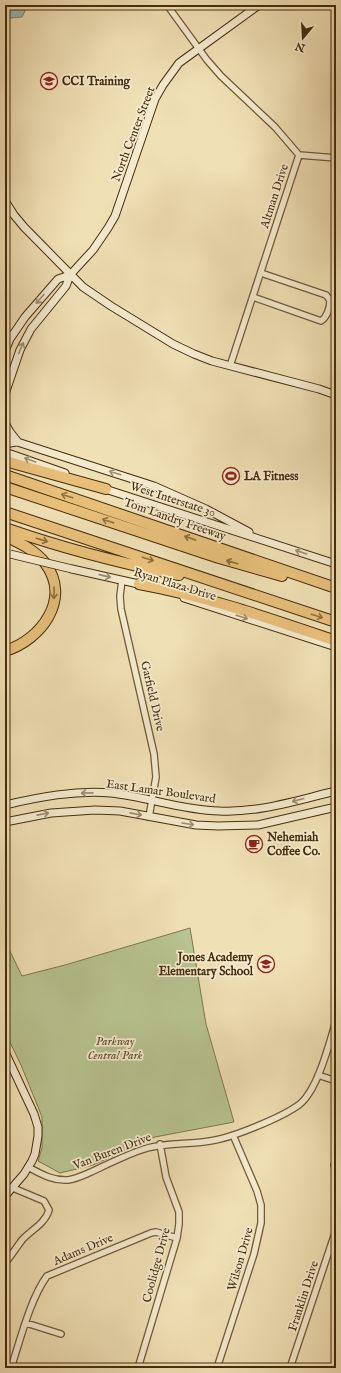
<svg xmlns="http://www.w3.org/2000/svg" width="341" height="1373" viewBox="0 0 341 1373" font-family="'IM FELL English',serif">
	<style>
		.green { fill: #b7c390; stroke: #7e784e }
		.water { fill: #9cbbb6; stroke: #798272 }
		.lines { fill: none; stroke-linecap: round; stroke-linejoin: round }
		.street-casing { stroke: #705a37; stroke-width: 8 }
		.secondary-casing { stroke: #452d0d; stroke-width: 9 }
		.highway-casing { stroke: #452d0d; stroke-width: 12 }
		.street { stroke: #f5ebcf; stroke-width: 5.5 }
		.secondary { stroke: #f5ebcf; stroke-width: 7 }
		.highway { stroke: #e8c07a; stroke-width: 10 }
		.secondary-bridge-casing { stroke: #452d0d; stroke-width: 9; stroke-linecap: butt }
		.secondary-bridge { stroke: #f5ebcf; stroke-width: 7 }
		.oneway { stroke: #9d8c6e }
		.oneway2 { stroke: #8e6f3e }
		.labels { text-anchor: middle; stroke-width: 3.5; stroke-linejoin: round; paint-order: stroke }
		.poi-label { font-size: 12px; font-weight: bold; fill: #452d0d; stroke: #f5ebcf; text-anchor: start }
		.street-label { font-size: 12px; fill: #452d0d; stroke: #f5ebcf }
		.park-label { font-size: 12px; font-style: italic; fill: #5c4b27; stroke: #f5ebcf }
	</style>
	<rect width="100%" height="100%" fill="#f0e0b5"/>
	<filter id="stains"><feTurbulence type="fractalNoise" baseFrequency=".005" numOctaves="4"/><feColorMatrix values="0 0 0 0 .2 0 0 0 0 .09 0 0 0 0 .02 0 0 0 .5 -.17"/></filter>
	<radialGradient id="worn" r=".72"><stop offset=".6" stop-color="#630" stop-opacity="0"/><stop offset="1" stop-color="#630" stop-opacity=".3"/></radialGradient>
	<path class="green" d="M190 928 206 1024 234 1122 155 1137 93 1165 60 1173 38 1161 42 1148V1117L21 1065 5 1032V941L22 976 65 965Z"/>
	<path class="water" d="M8 5H26L27 7 22 17 10 18 5 22V7Z"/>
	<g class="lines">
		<g class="street-casing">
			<path id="street" d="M167 5 207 60 221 76 275 127 299 155
				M299 155 336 158
				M253 297 321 321C327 317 330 308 330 300L326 295 261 273
				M230 366 299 155
				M122 580 120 596 121 609 154 754 156 777 149 817
				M318 1075 336 1081
				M334 1165H336
				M28 1167C41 1174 53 1181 68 1180 76 1179 84 1175 91 1172 108 1164 124 1156 141 1150 164 1142 187 1145 210 1141 232 1138 283 1117 300 1104 318 1089 329 1044 336 1021
				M5 1263C11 1256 16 1248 22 1240 31 1230 45 1224 49 1210L44 1201 13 1188
				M26 1323 61 1334
				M11 1368C20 1341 30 1299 47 1276L151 1233 156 1232 177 1238
				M138 1368 177 1238 179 1224V1212L166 1177 160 1144
				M217 1368 254 1254 261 1223V1205L257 1191 233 1135
				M290 1368 336 1230"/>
		</g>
		<g class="secondary-casing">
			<path id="secondary" d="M5 201 14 215 24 227 83 287 111 306 173 344 194 354 212 361 319 389 336 395
				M5 351 10 339 25 317 58 279 70 275
				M5 394 20 350 31 329 66 286 70 275 93 250 108 228 115 216 155 99 163 85 179 63 259 5
				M5 423 10 432 18 442
				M5 438 154 486 206 509 249 532
				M5 446 10 443 16 442
				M5 452 65 473
				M102 488 336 564
				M72 569 143 585
				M184 598 336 647
				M5 805C39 797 75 790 111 793 148 797 182 810 219 811 259 813 298 800 336 791
				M5 822 51 813 95 810 120 811 196 825 218 826 258 825 336 807
				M5 1052 34 1114 38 1127V1136L35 1154 32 1161 24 1174 5 1196"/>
		</g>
		<g class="highway-casing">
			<path id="highway" d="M5 461 106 489
				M5 475 336 588
				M5 487 219 558 282 576
				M5 512 336 622
				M5 528C62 548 120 563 179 575
				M5 536C20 543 35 550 45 563 72 599 41 640 5 651
				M139 584C206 596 271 619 336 641"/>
		</g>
		<use href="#street" class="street"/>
		<use href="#secondary" class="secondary"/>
		<use href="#highway" class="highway"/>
		<g class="secondary-bridge-casing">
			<path id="secondary-bridge" d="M10 554 72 569"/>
		</g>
		<use href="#secondary-bridge" class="secondary-bridge"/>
	</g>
	<defs><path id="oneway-shaft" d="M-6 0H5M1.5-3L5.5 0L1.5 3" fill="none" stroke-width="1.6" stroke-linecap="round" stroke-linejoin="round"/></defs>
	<g class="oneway">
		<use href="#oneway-shaft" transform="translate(40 299) rotate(131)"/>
		<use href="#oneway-shaft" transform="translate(21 348) rotate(-67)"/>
		<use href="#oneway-shaft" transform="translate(30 460) rotate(-160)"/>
		<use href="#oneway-shaft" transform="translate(115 473) rotate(-162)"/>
		<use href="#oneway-shaft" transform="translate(301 552) rotate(-161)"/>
		<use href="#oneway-shaft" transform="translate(105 576) rotate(13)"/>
		<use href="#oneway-shaft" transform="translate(242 617) rotate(18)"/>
		<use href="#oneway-shaft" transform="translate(87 793) rotate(179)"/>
		<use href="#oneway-shaft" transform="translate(298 800) rotate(165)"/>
		<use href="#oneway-shaft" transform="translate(43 814) rotate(-11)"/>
		<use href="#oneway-shaft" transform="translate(136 814) rotate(11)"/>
		<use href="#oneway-shaft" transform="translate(188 824) rotate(9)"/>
	</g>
	<g class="oneway2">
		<use href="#oneway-shaft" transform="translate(67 496) rotate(-162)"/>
		<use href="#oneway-shaft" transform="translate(108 521) rotate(-162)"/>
		<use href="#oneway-shaft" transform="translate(190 538) rotate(-161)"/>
		<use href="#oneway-shaft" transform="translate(42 540) rotate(16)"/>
		<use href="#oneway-shaft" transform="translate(148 559) rotate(18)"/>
		<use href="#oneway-shaft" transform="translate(232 562) rotate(-164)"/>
		<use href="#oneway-shaft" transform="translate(54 593) rotate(91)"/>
		<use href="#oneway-shaft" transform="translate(317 616) rotate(17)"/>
	</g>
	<defs>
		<g id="university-ring" transform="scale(0.9)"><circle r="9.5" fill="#f5ebcf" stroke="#8f2418" stroke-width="1.5"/><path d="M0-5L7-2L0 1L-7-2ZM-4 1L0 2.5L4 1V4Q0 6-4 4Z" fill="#8f2418"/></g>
		<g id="stadium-ring" transform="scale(0.9)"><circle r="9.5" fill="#f5ebcf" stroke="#8f2418" stroke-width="1.5"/><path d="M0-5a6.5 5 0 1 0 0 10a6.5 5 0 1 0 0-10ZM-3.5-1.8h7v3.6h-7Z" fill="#8f2418"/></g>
		<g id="cafe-ring" transform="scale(0.9)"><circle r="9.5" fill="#f5ebcf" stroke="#8f2418" stroke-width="1.5"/><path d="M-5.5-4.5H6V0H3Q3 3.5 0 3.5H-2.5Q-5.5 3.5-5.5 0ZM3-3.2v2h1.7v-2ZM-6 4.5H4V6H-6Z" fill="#8f2418"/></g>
		<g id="school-ring" transform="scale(0.9)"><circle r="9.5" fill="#f5ebcf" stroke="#8f2418" stroke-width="1.5"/><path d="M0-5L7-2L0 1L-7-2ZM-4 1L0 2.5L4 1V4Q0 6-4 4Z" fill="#8f2418"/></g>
	</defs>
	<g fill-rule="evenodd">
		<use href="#university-ring" x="49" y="81"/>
		<use href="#stadium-ring" x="231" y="476"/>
		<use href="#cafe-ring" x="254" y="844"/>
		<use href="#school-ring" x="266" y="964"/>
	</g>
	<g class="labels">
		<g class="poi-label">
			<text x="62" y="85">CCI Training</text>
			<text x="244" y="480">LA Fitness</text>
			<text x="267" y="841">Nehemiah<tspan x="267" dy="14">Coffee Co.</tspan></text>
			<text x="253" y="961" text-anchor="end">Jones Academy<tspan x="253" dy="14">Elementary School</tspan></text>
		</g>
		<g class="street-label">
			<text transform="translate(133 134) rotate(-69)" y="4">North Center Street</text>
			<text transform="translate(274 196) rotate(-72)" y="4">Altman Drive</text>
			<text transform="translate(173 499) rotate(18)" y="4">West Interstate 30</text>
			<text transform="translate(175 519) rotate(19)" y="4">Tom Landry Freeway</text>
			<text transform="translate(175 584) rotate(17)" y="4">Ryan Plaza Drive</text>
			<text transform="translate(153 696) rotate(77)" y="4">Garfield Drive</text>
			<text transform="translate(161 791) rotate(8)" y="4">East Lamar Boulevard</text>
			<text transform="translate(112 1151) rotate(-21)" y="4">Van Buren Drive</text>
			<text transform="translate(83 1249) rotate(-23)" y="4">Adams Drive</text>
			<text transform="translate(240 1259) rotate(-74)" y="4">Wilson Drive</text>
			<text transform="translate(156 1265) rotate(-75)" y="4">Coolidge Drive</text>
			<text transform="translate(303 1296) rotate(-72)" y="4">Franklin Drive</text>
		</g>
		<g class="park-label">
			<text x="115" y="1045">Parkway<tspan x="115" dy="14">Central Park</tspan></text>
		</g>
	</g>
	<rect width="341" height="1373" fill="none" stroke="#f0e0b5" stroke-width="20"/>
	<rect x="6" y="6" width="329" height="1361" fill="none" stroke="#452d0d" stroke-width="2"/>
	<rect x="10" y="10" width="321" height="1353" fill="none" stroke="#452d0d"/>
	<g transform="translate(303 38) rotate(198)" stroke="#f5ebcf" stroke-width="3" paint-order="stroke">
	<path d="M0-3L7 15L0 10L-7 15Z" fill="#452d0d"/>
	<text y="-6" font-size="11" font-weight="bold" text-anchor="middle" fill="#452d0d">N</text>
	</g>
	<rect width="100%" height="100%" filter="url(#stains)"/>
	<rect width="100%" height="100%" fill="url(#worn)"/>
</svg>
